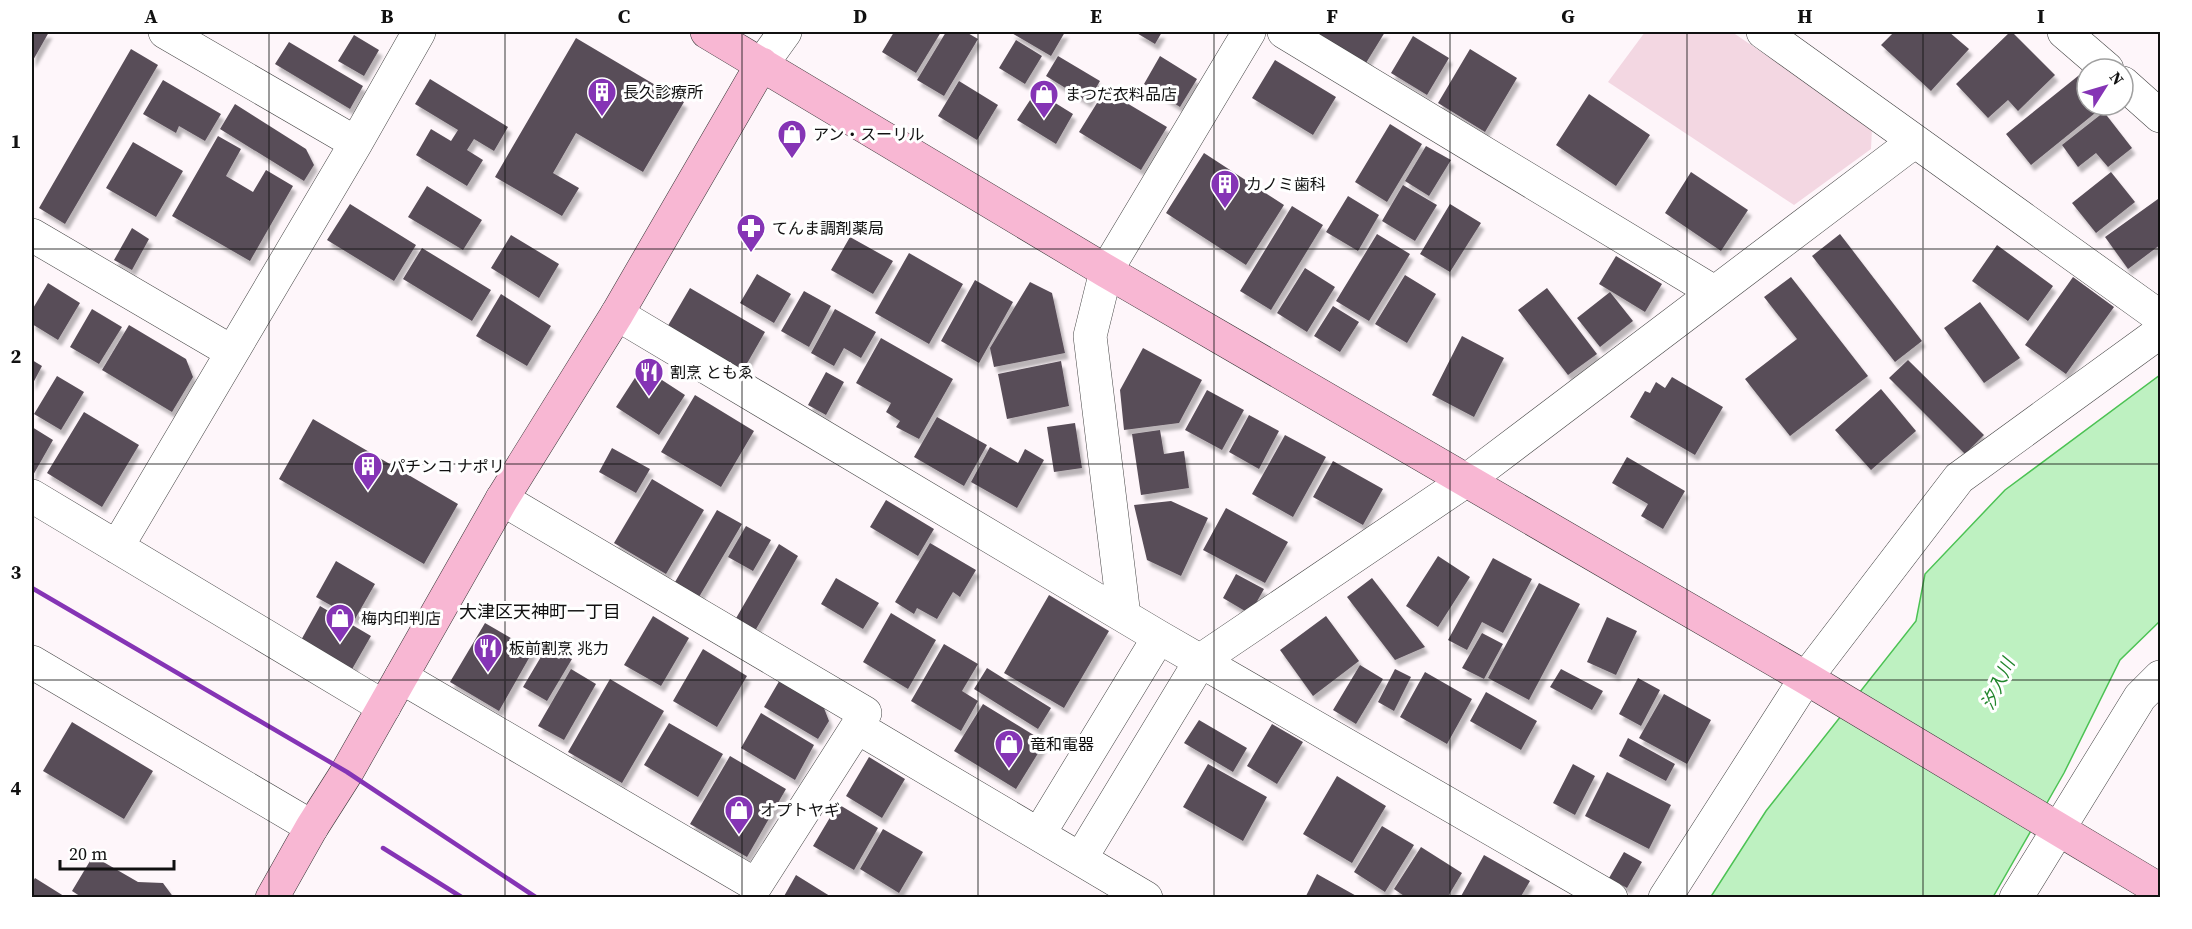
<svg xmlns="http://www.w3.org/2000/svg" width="2192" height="929" viewBox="0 0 2192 929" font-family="'Source Serif 4','Noto Sans JP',serif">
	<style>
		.farmland { fill: #f3d7e2 }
		.water { fill: #bef1c1; stroke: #4cc254; stroke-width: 1.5 }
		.building { fill: #594e58; filter: url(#shadow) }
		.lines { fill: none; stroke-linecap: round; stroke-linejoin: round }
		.street-casing { stroke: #444; stroke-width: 34 }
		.secondary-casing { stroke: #333; stroke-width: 34 }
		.street { stroke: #fff; stroke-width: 33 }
		.secondary { stroke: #f8b7d3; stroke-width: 33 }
		.rail { stroke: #8534b5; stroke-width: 4.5 }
		.grid { fill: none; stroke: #111; stroke-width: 1.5; stroke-opacity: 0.55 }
		.labels { text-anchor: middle; stroke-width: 6; stroke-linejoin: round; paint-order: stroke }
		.poi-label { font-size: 16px; fill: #111; stroke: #fff; text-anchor: start }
		.neighbourhood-label { font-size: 18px; fill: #111; stroke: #fff }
		.water-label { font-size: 18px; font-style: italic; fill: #21852c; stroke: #fff }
		.neatline { fill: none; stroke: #111; stroke-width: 2 }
		.grid-label { font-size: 20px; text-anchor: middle; font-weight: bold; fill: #111 }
	</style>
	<defs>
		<filter id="shadow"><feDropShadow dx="3.5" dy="6" stdDeviation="1.5" flood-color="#0004"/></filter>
	</defs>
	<rect width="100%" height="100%" fill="#fef6fa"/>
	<path class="farmland" d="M1645 32H1732L1872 127 1871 149 1794 205 1608 82Z"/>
	<path class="water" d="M2160 375V621L2120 660 2064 773 1993 897 1710 898 1766 811 1916 621 1925 574 2005 490Z"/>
	<path class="building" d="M32 32H49L32 62Z
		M894 32H941L916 73 882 52Z
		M946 32H966L978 39 944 96 917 80Z
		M1010 32H1065L1051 56Z
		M1135 32H1162L1155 44Z
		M1315 32H1385L1366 63Z
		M1894 32H1949L1969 49 1931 91 1881 45Z
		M2010 32H2012L2055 75 2018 111 2008 100 1988 118 1956 84Z
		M354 35 379 50 364 76 338 61Z
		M1413 36 1449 58 1427 95 1391 73Z
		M576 38 684 102 643 172 576 133 553 173 579 188 562 216 495 177Z
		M1016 40 1042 56 1025 84 999 68Z
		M289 42 363 86 350 109 275 64Z
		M131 49 158 65 65 224 39 208Z
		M1470 49 1517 78 1485 132 1438 103Z
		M1058 56 1100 81 1088 102 1046 76Z
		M1160 56 1197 79 1180 107 1144 84Z
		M1275 60 1336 97 1313 135 1252 98Z
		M2083 72 2087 77V105H2105L2031 165 2006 134Z
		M430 79 508 127 494 151 474 139 467 150 483 160 467 186 416 155 431 129 451 141 458 130 415 104Z
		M163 80 221 114 205 141 179 126 176 133 143 114Z
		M959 81 998 105 977 140 938 116Z
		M1105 90 1167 127 1141 170 1079 132Z
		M1036 91 1073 114 1056 144 1017 120Z
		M1589 94 1650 135 1616 186 1556 145Z
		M235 104 306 149 314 165 304 181 220 129Z
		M2104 112 2132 148 2108 167 2096 153 2078 167 2062 145Z
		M1390 124 1422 144 1387 202 1355 182Z
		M218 136 241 149 226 176 253 192 266 170 293 186 250 261 172 216Z
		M133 142 183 171 156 217 106 188Z
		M1426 146 1451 160 1429 196 1405 181Z
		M1204 153 1284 205 1246 265 1166 213Z
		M1691 172 1748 210 1721 251 1665 213Z
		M2111 172 2135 202 2096 233 2072 203Z
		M1403 185 1437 205 1415 241 1382 221Z
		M427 186 482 220 463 250 408 217Z
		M1348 196 1379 215 1358 251 1326 232Z
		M2158 199 2160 203V245L2128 269 2105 237Z
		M350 204 416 245 394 281 327 240Z
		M1450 204 1481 223 1450 272 1420 254Z
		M1292 206 1323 225 1271 310 1240 291Z
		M132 228 149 239 132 270 114 260Z
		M1377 234 1410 254 1369 321 1336 301Z
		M1840 234 1922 341 1895 362 1812 256Z
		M511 235 559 264 539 298 491 268Z
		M850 237 893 261 873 294 831 270Z
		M1997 245 2053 286 2028 321 1972 281Z
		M422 248 491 290 472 321 403 279Z
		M909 253 963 284 929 344 875 313Z
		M1616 256 1662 284 1645 312 1599 284Z
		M1305 268 1335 287 1307 332 1277 313Z
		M757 274 791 294 774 323 740 303Z
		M1405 275 1436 294 1407 343 1375 324Z
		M1791 277 1868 376 1790 436 1745 379 1797 339 1764 297Z
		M2073 277 2114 307 2066 374 2025 345Z
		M975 280 1013 302 979 363 941 341Z
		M1030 282 1052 293 1065 353 994 367 990 348Z
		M48 283 80 303 58 340 32 324V310Z
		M690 288 765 332 741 374 666 329Z
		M1547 288 1597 354 1568 375 1518 310Z
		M804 291 831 306 809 347 781 331Z
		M1610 292 1633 321 1600 347 1577 318Z
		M501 294 551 326 527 366 476 336Z
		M1980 302 2020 358 1984 383 1944 328Z
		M1333 306 1359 322 1340 352 1314 336Z
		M92 309 122 327 99 364 70 347Z
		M835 309 876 332 861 358 844 348 834 366 811 353Z
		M129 325 186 359 193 377 172 412 102 370Z
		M1462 336 1504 358 1474 417 1432 395Z
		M881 338 953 379 919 439 896 427 900 421 886 412 891 403 856 383Z
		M1143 348 1202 380 1179 423 1124 430 1120 390Z
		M32 360 42 366 32 385Z
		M1908 360 1984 435 1965 454 1889 378Z
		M1061 361 1069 406 1007 419 998 374Z
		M642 367 685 395 659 435 616 407Z
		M826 372 844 382 826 415 808 405Z
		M57 376 84 392 61 430 34 414Z
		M1672 377 1723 407 1695 455 1630 417 1645 391 1650 393 1656 382 1665 388Z
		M1881 389 1916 431 1871 470 1835 430Z
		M1207 390 1244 410 1222 450 1185 430Z
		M695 395 754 431 721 487 661 452Z
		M84 412 139 445 102 507 47 473Z
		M1249 415 1279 431 1259 469 1229 452Z
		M937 417 987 445 964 486 914 457Z
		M313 419 458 504 424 564 279 479Z
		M1075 423 1082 468 1054 472 1047 427Z
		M32 427 53 440 32 477Z
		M1160 430 1164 454 1184 451 1189 488 1141 495 1132 434Z
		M1285 435 1326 457 1293 517 1252 494Z
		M990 447 1018 463 1025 449 1044 460 1017 508 971 482Z
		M612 448 650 469 636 493 599 472Z
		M1627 457 1685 491 1663 529 1641 516 1648 504 1612 483Z
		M1333 461 1383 489 1363 525 1313 497Z
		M652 479 704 510 666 574 614 543Z
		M886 500 934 529 918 556 870 527Z
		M1171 501 1208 518 1181 576 1147 560 1134 505Z
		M1226 508 1288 542 1265 583 1203 550Z
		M717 510 742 524 699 597 675 582Z
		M746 526 771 540 753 571 728 557Z
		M930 543 976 570 960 597 953 592 937 619 917 608 914 614 895 602Z
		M779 544 798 556 755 631 735 620Z
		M1438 556 1470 577 1438 627 1406 606Z
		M1493 558 1532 579 1503 633 1482 622 1467 650 1448 640Z
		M336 561 375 584 355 619 316 597Z
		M1236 574 1264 589 1250 614 1223 598Z
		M836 578 879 603 863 629 821 604Z
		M1372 578 1425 647 1395 660 1347 597Z
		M1539 583 1580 604 1529 700 1488 678Z
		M1049 595 1109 631 1064 708 1004 673Z
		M320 606 371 636 351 671 300 642Z
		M891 613 936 640 908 689 863 662Z
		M653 616 689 638 661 686 624 665Z
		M1326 616 1359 661 1313 696 1280 650Z
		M1607 617 1637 631 1616 675 1587 662Z
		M485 623 533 651 499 711 450 682Z
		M1482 633 1503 644 1484 679 1462 668Z
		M944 644 978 664 962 691 978 701 961 731 911 701Z
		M548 645 572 659 547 701 523 687Z
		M703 649 747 676 717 727 673 701Z
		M1360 665 1383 679 1356 724 1333 710Z
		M987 668 1051 708 1038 729 974 689Z
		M571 669 596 684 564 740 538 726Z
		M1395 669 1411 677 1394 711 1378 702Z
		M1561 669 1603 691 1592 710 1550 687Z
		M1425 672 1472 699 1447 744 1400 717Z
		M781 678 822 703 829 721 818 739 764 707Z
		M1638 678 1660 690 1641 726 1619 714Z
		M610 679 664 711 622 783 568 752Z
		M1486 692 1537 721 1521 750 1470 721Z
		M1664 694 1711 720 1687 764 1639 738Z
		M983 704 1045 742 1016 789 954 751Z
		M761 713 814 745 795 780 741 748Z
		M1199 720 1247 748 1233 772 1184 743Z
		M72 722 153 771 124 819 43 771Z
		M669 723 723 754 698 797 644 765Z
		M1272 724 1303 742 1277 784 1247 766Z
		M1628 738 1675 764 1666 781 1619 756Z
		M730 756 786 789 747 857 690 824Z
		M869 757 905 779 882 818 846 796Z
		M1208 764 1267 797 1243 841 1183 807Z
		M1573 764 1595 776 1575 815 1553 803Z
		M1607 772 1671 805 1649 849 1585 816Z
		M1337 776 1386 806 1352 863 1303 834Z
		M838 804 878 828 854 870 813 846Z
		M1382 826 1414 845 1385 892 1354 872Z
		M883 829 923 852 899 893 860 869Z
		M1421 847 1462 873 1447 898H1407L1394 889Z
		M1624 852 1642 862 1627 888 1609 878Z
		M1484 855 1530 881 1520 898H1460Z
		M93 856 138 882 163 883 174 898H83L72 891Z
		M1317 874 1360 898H1305Z
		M796 875 833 898H783Z
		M35 878 67 898H32V883Z"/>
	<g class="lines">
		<g class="street-casing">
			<path id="street" d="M165 32 356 143
				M1284 32 1714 292
				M1763 32 2160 317
				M2064 32 2107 69
				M762 64 785 32
				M2123 83 2160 116
				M32 235 232 352
				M617 314 1159 637 1611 898
				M32 496 384 707
				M117 547 356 143 419 32
				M1124 616 1090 336 1106 271 1249 32
				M32 662 312 827
				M401 677 756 885 857 727 865 713 502 499
				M857 727 1146 898
				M1039 834 1159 637
				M1081 858 1201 660 1467 480 1915 141
				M1665 898 1806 678 1959 478 2160 332
				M2016 898 2140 697 2160 677"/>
		</g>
		<g class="secondary-casing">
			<path id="secondary" d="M707 32 1106 271 1806 678 2160 890
				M272 898 312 827 347 772 502 499 617 314 762 64"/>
		</g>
		<use href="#street" class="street"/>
		<use href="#secondary" class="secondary"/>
		<path class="rail" d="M32 588 347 772 537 898
			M383 848 463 898"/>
	</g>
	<path class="grid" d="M269 32V898M505 32V898M742 32V898M978 32V898M1214 32V898M1450 32V898M1687 32V898M1923 32V898M32 249H2160M32 464H2160M32 680H2160"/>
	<defs>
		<g id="building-pin" transform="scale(1.5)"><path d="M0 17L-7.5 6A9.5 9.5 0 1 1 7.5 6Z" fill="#8534b5" stroke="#fff"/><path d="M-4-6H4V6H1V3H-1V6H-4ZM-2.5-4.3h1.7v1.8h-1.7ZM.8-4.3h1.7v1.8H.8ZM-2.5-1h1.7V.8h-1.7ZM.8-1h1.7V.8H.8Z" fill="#fff"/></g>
		<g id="shop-pin" transform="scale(1.5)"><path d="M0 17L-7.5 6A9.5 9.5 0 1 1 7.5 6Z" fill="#8534b5" stroke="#fff"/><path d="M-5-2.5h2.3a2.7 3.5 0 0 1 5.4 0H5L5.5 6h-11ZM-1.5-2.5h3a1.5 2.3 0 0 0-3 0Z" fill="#fff"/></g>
		<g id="pharmacy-pin" transform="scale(1.5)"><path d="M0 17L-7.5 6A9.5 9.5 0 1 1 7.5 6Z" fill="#8534b5" stroke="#fff"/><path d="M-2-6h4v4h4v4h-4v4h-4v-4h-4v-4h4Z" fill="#fff"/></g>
		<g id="restaurant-pin" transform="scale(1.5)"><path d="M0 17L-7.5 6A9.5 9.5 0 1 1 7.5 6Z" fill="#8534b5" stroke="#fff"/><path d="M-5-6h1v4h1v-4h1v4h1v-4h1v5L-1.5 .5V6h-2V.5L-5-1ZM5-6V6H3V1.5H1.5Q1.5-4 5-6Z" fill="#fff"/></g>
	</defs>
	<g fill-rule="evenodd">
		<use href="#building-pin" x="602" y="92"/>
		<use href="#shop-pin" x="1044" y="94"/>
		<use href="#shop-pin" x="792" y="134"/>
		<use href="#building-pin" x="1225" y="184"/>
		<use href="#pharmacy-pin" x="751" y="228"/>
		<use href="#restaurant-pin" x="649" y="372"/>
		<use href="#building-pin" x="368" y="466"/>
		<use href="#shop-pin" x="340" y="618"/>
		<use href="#restaurant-pin" x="488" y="648"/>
		<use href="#shop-pin" x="1009" y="744"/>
		<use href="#shop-pin" x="739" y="810"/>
	</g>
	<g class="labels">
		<g class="poi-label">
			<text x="623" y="98">長久診療所</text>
			<text x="1065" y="100">まつだ衣料品店</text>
			<text x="813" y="140">アン・スーリル</text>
			<text x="1246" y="190">カノミ歯科</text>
			<text x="772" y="234">てんま調剤薬局</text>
			<text x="670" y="378">割烹 ともゑ</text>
			<text x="389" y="472">パチンコ ナポリ</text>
			<text x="361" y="624">梅内印判店</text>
			<text x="509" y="654">板前割烹 兆力</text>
			<text x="1030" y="750">竜和電器</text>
			<text x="760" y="816">オプトヤギ</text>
		</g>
		<g class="neighbourhood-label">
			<text x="540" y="618">大津区天神町一丁目</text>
		</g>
		<g class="water-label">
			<text transform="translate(1998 684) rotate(-65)" y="6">汐入川</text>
		</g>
	</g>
	<rect width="2192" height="929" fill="none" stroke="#ffffff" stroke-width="66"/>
	<g transform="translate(2105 87) rotate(53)"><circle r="28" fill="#ffffff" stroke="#a0a0a0" stroke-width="1.5"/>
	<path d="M0-4.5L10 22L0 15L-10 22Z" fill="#8534b5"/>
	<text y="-9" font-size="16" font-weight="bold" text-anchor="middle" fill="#111111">N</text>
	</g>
	<path d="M60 860v9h114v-9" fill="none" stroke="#111111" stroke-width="3"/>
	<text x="69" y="860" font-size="18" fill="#111111" stroke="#ffffff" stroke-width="4.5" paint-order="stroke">20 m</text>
	<rect x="33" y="33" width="2126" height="863" class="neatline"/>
	<g class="grid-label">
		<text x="151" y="23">A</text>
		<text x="387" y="23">B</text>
		<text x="624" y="23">C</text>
		<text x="860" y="23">D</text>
		<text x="1096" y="23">E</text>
		<text x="1332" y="23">F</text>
		<text x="1568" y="23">G</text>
		<text x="1805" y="23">H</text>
		<text x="2041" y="23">I</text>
		<text x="16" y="148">1</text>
		<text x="16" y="363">2</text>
		<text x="16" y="579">3</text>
		<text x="16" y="795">4</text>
	</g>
</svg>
